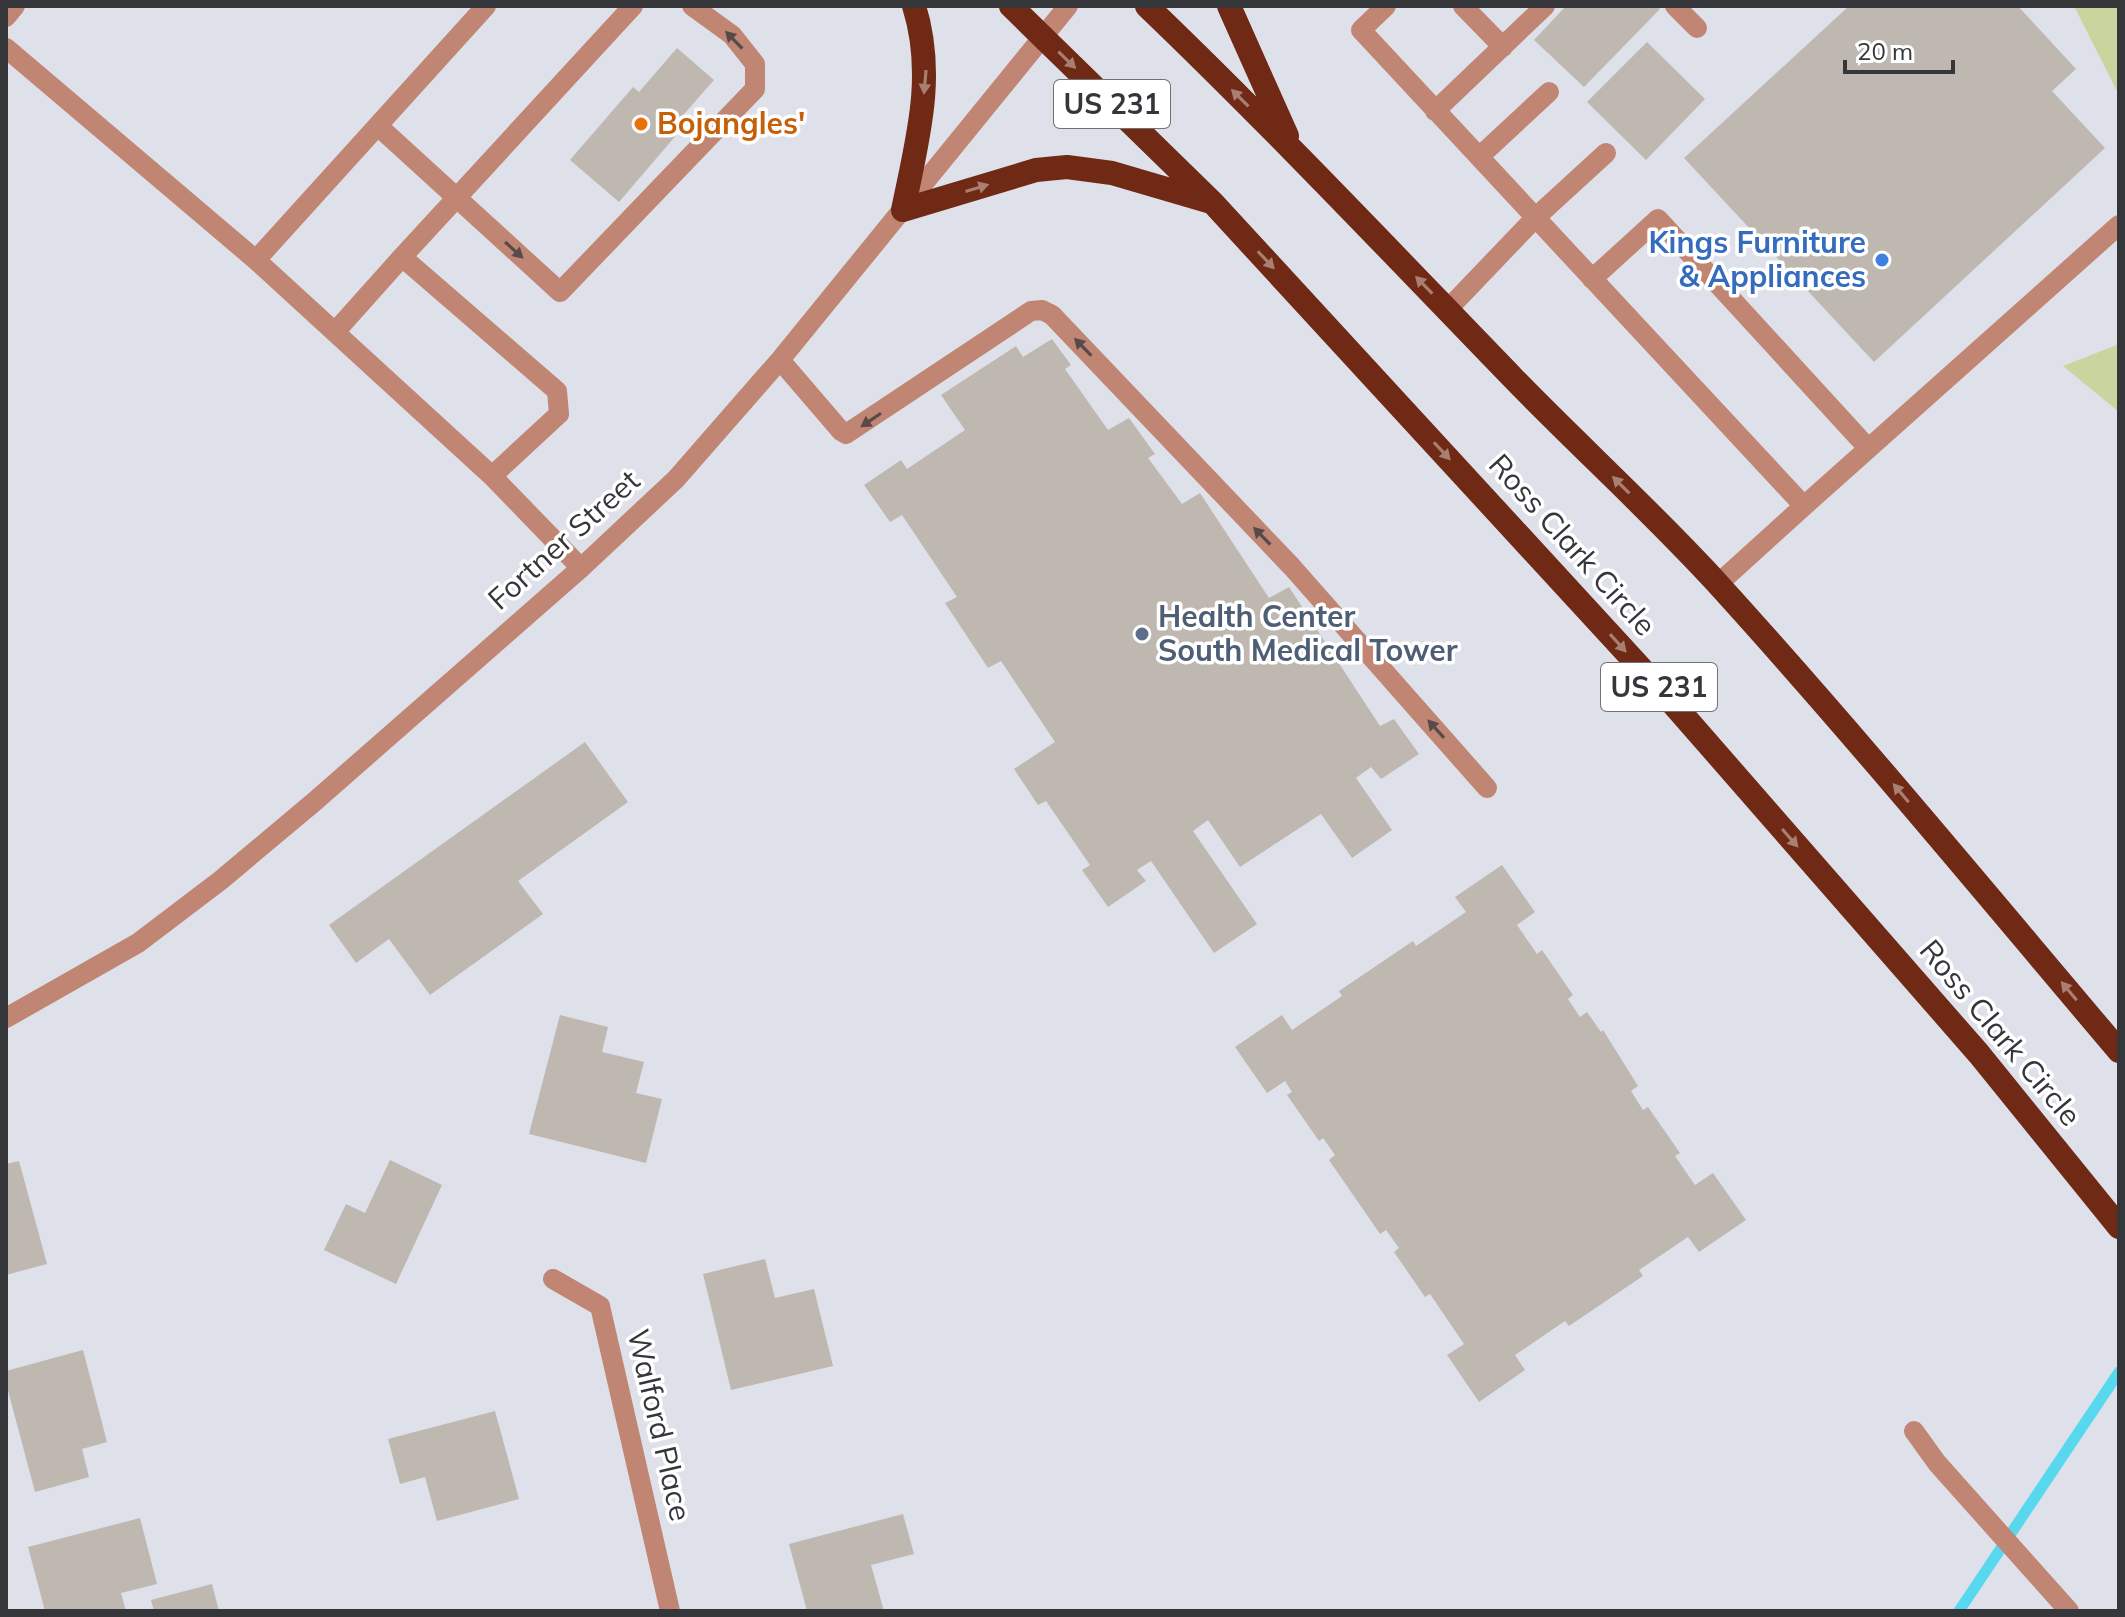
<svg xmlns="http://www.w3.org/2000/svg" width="2125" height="1617" viewBox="0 0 2125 1617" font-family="Mulish,sans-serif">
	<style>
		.green { fill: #c9d59f }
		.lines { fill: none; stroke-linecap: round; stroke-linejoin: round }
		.stream { stroke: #57d8ef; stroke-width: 11 }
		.building { fill: #beb8b1 }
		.minor { stroke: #c18573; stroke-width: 20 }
		.highway { stroke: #6f2914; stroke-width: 24 }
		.oneway { fill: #584a48 }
		.oneway2 { fill: #a97f72 }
		.food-dot { fill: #e8710a; stroke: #fff; stroke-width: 3 }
		.shop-dot { fill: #3f7fe0; stroke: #fff; stroke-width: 3 }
		.service-dot { fill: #5c6f8a; stroke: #fff; stroke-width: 3 }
		.labels { text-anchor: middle; stroke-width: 7; stroke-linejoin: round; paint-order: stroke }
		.shield { fill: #fff; stroke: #727275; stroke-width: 2 }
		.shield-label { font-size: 28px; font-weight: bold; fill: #35363a }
		.food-label { font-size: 30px; font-weight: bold; fill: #c56008; stroke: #fff; text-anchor: start }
		.shop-label { font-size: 30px; font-weight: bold; fill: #366cbe; stroke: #fff; text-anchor: end }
		.street-label { font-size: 30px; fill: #35363a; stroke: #fff }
		.service-label { font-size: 30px; font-weight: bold; fill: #4e5e75; stroke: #fff; text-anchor: start }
	</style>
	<rect width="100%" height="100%" fill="#dee1ea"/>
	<path class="green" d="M2074 6H2119V95Z
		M2119 344V412L2063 366Z"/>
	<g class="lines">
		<path class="stream" d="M1959 1611 2119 1372"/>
	</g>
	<path class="building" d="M1566 6H1657L1660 9 1584 87 1534 40Z
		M1849 6H2018L2076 69 2052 91 2105 148 1874 362 1684 158Z
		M1647 42 1705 99 1646 160 1587 102Z
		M677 48 714 80 678 121 684 126 619 202 570 160 633 87 639 92Z
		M1052 339 1071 365 1065 369 1108 430 1129 418 1155 454 1148 458 1182 504 1200 493 1269 598 1289 587 1380 726 1394 719 1419 754 1381 779 1371 767 1356 778 1392 830 1352 858 1321 814 1240 867 1208 820 1193 831 1257 924 1214 953 1151 861 1137 870 1146 881 1108 907 1082 870 1090 865 1046 801 1038 805 1014 769 1055 742 1001 661 988 668 945 603 957 597 902 515 890 522 864 485 901 460 907 469 965 430 941 395 1016 346 1023 357Z
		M585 742 628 802 518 881 543 914 430 995 389 939 356 963 329 925Z
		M1502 865 1535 912 1517 925 1537 954 1542 950 1573 995 1568 999 1580 1017 1587 1012 1601 1032 1603 1030 1638 1086 1631 1091 1643 1110 1648 1107 1680 1153 1675 1156 1695 1185 1713 1173 1746 1220 1699 1252 1688 1237 1639 1270 1643 1276 1569 1326 1565 1321 1515 1355 1525 1370 1479 1402 1447 1355 1464 1344 1430 1294 1425 1297 1394 1252 1399 1248 1386 1230 1380 1234 1329 1160 1335 1155 1323 1138 1319 1141 1287 1095 1292 1092 1285 1081 1267 1093 1235 1047 1282 1015 1292 1030 1342 996 1339 991 1413 941 1416 946 1466 912 1455 897Z
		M560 1015 608 1027 602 1052 644 1062 636 1093 662 1099 646 1163 529 1134Z
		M390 1160 442 1185 396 1284 324 1250 346 1204 365 1213Z
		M19 1161 47 1264 6 1275V1164Z
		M765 1259 775 1298 814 1289 833 1366 731 1390 703 1274Z
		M83 1350 107 1442 82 1449 89 1477 35 1492 6 1383V1371Z
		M495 1411 519 1499 437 1521 425 1477 400 1484 388 1439Z
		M903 1514 914 1554 871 1565 884 1611H807L789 1544Z
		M140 1518 157 1584 121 1593 126 1611H45L28 1547Z
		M212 1584 219 1611H154L151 1600Z"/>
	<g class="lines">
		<path class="minor" d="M486 6 256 260 492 476 581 568
			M1386 6 1361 30 1804 506 1718 584
			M1463 6 1503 47
			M1675 6 1697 28
			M6 17 15 6
			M6 48 256 260
			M1435 111 1545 6
			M378 126 560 292 755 89V64L732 35 692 6
			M1479 157 1549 92
			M1592 279 1658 219 1868 448
			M1448 309 1535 218 1606 153
			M335 332 402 257
			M780 360 841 431 846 434 1031 311 1042 310 1052 315 1292 567 1487 788
			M492 476 559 414 557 391 402 257 633 6
			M1804 506 2119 225
			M6 1018 138 943 221 880 314 802 581 568 676 479 780 360 1068 6
			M553 1279 600 1306 670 1611
			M1914 1431 1937 1463 2069 1611"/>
		<path class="highway" d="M914 6C936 76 917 141 903 210L1036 170 1067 167 1112 173 1211 202
			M1011 6 1213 203 1661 690 1979 1054 2119 1227
			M1147 6C1273 127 1393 254 1514 379 1581 448 1652 512 1717 583 1855 735 1986 894 2119 1051
			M1229 6 1287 136"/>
	</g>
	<defs><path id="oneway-solid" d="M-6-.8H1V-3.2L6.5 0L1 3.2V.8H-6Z" transform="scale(2)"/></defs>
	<g class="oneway">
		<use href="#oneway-solid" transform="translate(734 40) rotate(-134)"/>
		<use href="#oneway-solid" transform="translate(514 250) rotate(42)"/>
		<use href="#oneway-solid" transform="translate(1083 347) rotate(-134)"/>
		<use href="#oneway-solid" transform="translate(871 420) rotate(146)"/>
		<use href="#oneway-solid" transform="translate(1262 536) rotate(-134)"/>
		<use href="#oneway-solid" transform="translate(1436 729) rotate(-132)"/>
	</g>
	<g class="oneway2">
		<use href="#oneway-solid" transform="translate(1067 60) rotate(44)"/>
		<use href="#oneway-solid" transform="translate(925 82) rotate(95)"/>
		<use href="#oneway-solid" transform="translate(1240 98) rotate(-135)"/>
		<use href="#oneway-solid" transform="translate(977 188) rotate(-17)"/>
		<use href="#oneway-solid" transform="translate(1266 260) rotate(47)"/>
		<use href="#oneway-solid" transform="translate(1424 285) rotate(-134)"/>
		<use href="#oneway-solid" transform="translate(1442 451) rotate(47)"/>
		<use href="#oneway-solid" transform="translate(1621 485) rotate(-135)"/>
		<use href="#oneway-solid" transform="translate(1618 643) rotate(48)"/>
		<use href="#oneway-solid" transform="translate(1901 793) rotate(-130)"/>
		<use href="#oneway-solid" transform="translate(1790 838) rotate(49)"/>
		<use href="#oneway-solid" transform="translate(2069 991) rotate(-130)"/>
	</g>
	<circle class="food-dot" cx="641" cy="124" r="8"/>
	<circle class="shop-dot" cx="1882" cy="260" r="8"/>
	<circle class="service-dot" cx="1142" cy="634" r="8"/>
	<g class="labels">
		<g class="shield">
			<rect x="1054" y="80" width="116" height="48" rx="6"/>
			<rect x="1601" y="663" width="116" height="48" rx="6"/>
		</g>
		<g class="shield-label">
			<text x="1112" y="114">US 231</text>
			<text x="1659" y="697">US 231</text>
		</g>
		<g class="food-label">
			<text x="657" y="134">Bojangles'</text>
		</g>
		<g class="shop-label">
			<text x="1866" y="253">Kings Furniture<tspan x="1866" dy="34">&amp; Appliances</tspan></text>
		</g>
		<g class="street-label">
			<text transform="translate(564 540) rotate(-42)" y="10">Fortner Street</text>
			<text transform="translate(1572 545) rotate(48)" y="10">Ross Clark Circle</text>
			<text transform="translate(2000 1033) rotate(50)" y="10">Ross Clark Circle</text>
			<text transform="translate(659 1425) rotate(77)" y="10">Walford Place</text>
		</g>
		<g class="service-label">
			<text x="1158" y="627">Health Center<tspan x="1158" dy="34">South Medical Tower</tspan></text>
		</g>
	</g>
	<rect width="2125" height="1617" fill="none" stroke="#35363a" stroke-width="16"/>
	<path d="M1845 60v12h108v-12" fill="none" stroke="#35363a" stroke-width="4"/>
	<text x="1857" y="60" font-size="24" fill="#35363a" stroke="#ffffff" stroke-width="6" paint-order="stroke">20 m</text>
</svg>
